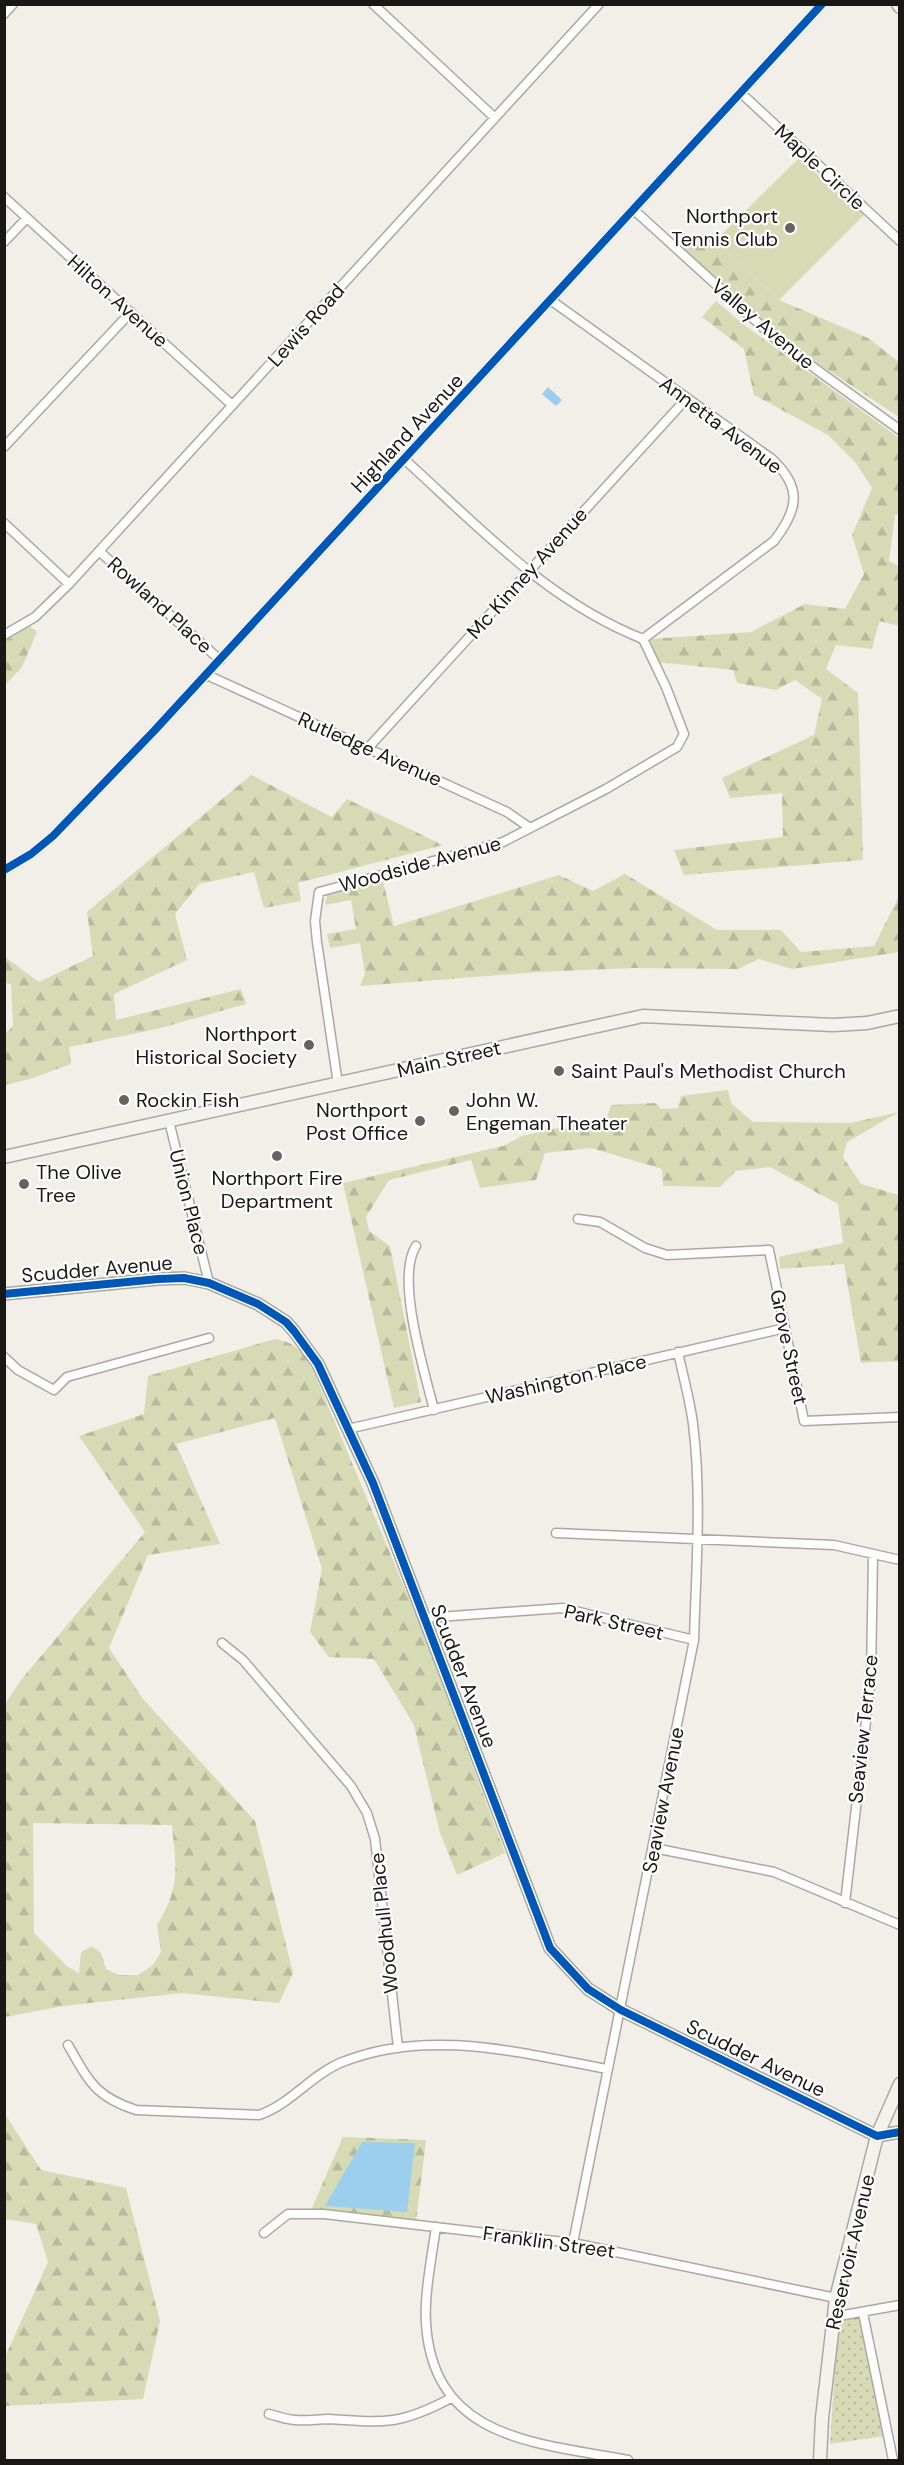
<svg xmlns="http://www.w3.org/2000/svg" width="904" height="2465" viewBox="0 0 904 2465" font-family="'DM Sans',sans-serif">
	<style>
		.grass { fill: url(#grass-dots) }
		.forest { fill: url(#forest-firs); fill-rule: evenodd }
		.pitch { fill: #d6dbb6 }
		.water { fill: #9ccfed }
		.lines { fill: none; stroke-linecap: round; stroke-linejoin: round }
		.minor-casing { stroke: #aaa8a3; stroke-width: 11 }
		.tertiary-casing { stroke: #aaa8a3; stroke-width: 14 }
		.secondary-casing { stroke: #aaa8a3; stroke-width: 15 }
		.minor { stroke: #fdfdfc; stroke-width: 8 }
		.tertiary { stroke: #fdfdfc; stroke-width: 10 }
		.secondary { stroke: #f4f2ed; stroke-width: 12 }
		.cycleway-casing { stroke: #fff; stroke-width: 11 }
		.cycleway { stroke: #0057b8; stroke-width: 8 }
		.poi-dot { fill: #66635f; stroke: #fff; stroke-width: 2 }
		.labels { text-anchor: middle; stroke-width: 4.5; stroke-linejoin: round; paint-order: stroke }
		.street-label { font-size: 20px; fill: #1a1814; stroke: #fff }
		.poi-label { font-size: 20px; fill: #1a1814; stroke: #fff; text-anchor: start }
	</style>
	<defs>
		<pattern id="grass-dots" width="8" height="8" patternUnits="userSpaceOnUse" patternTransform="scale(1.5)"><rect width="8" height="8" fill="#d6dbb6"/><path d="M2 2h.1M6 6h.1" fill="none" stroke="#b7bb9c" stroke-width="1.8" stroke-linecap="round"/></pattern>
		<pattern id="forest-firs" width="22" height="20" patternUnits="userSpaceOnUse" patternTransform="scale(1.5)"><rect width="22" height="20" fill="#d6dbb6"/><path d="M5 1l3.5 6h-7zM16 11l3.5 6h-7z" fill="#b7bb9c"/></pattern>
	</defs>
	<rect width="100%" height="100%" fill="#f2efe9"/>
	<path class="grass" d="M859 2316 885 2436 830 2444 838 2320Z"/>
	<path class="forest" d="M702 234 715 241 779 300 868 338 899 362V417L781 339 683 249Z
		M716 301 743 324 899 438V513L895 515 889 561 899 566V626L879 621 872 649 836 645 826 669 858 693 863 860 684 875 674 850 783 837 782 793 730 798 722 778 814 735 822 699 795 680 776 690 737 683 733 670 657 662 650 639 751 632 805 604 845 609 864 574 852 535 872 488 856 463 828 435 754 395 744 349 702 317Z
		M30 626 37 632 22 667 5 685V641Z
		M251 775 332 817 347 799 443 845 298 883 301 901 264 908 254 872 199 884 175 914 187 960 114 994 116 1020 241 989 246 1004 157 1029 69 1047 71 1064 30 1079 5 1085V1034L13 1026 11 984 5 983V957L39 982 93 956 87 912Z
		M625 874 717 930H781L801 952 874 946 898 898 899 952 792 969 759 959 738 969 632 968 539 972 360 986 365 974 360 943 330 948 327 934 356 929 351 900 325 905 327 895 383 881 394 926 559 875 593 891Z
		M728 1090 731 1103 753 1122 851 1123 899 1112 847 1142 843 1157 861 1184 899 1195V1361L861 1363 844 1264 780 1269 779 1257 843 1243 838 1204 770 1167 736 1171 720 1187 663 1186 662 1169 591 1148 545 1153 536 1180 480 1188 471 1160 389 1180 366 1217 369 1231 390 1246 421 1402 394 1408 343 1183 503 1146 522 1136 607 1117 611 1105 656 1103 661 1109 678 1108 681 1096Z
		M275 1339C296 1343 301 1350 312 1368L419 1622 505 1853 457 1875 440 1833 414 1725 374 1659 329 1657 310 1632 322 1569 275 1418 176 1444 220 1544 148 1555 109 1648 143 1699 255 1821 293 1973 279 2003 182 1993 63 2006 5 2017V1704L21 1680 145 1532 79 1436 144 1414 148 1376ZM33 1823 172 1825C176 1869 181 1886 157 1925L161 1952 153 1965 138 1975H119L106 1969 101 1953 92 1946 81 1952 79 1973 67 1966 34 1933Z
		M5 2114 41 2170 126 2188 160 2321 143 2399 5 2406V2357L48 2262 36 2224 5 2219Z
		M343 2137 426 2140 416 2222 311 2210Z"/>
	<path class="pitch" d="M799 158 864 215 779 300 715 241Z"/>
	<path class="water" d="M548 387 562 400 556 406 542 394Z
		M362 2142 415 2143 407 2212 325 2206Z"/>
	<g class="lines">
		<g class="minor-casing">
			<path id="minor" d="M373 4 495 118
				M4 14 13 4
				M741 93 900 241
				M4 197 232 405
				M634 210 780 343 900 430
				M4 242 27 218
				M552 301 772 459C803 488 798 510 774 541L643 639
				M4 447 131 312
				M4 523 69 584
				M99 551 220 660
				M4 635 35 617 69 584 599 4
				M207 675 507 812 530 828
				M368 748 687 398
				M4 870 31 854 53 836 154 731 822 4
				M338 1084 317 942 315 921 319 892 503 842 606 789 677 747 684 734 666 687 643 639C548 602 478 526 404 459
				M169 1121 209 1283
				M578 1219 600 1222 645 1248 667 1255 769 1250 804 1421 900 1417
				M416 1246C395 1278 425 1373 434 1410
				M4 1357 18 1370 54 1390 67 1377 209 1338
				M348 1429 785 1328
				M556 1533 834 1545 900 1560
				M425 1618 563 1608 694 1640
				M222 1643 243 1660 351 1786 367 1813 375 1839 398 2048
				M654 1848 774 1872 900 1925
				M845 1903 871 1678 873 1554
				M68 2045C89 2081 94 2096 136 2110L259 2115C291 2104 310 2076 340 2063 426 2027 520 2053 607 2069
				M436 2227C432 2255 424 2296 426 2323 433 2440 537 2443 628 2460
				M264 2233 288 2214H324L573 2243 836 2298
				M573 2243 694 1640C696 1569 702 1495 693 1424 690 1400 683 1376 678 1352
				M863 2313 893 2460
				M833 2317 900 2305
				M269 2414C278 2416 287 2420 296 2420 307 2421 318 2419 329 2419 384 2423 401 2425 451 2398"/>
		</g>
		<g class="tertiary-casing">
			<path id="tertiary" d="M4 1294 158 1279 184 1278 209 1283 258 1304 286 1322 294 1331 318 1364 373 1483 550 1948 588 1989 621 2010 877 2136 900 2132"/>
		</g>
		<g class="secondary-casing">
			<path id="secondary" d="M898 4 900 7
				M4 1157 643 1016 833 1025 867 1023 900 1016
				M820 2460 822 2418 836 2298 877 2136 900 2084"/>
		</g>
		<use href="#minor" class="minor"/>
		<use href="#tertiary" class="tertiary"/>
		<use href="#secondary" class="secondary"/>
		<g class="cycleway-casing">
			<path id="cycleway" d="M4 870 31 854 53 836 154 731 822 4
				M4 1294 158 1279 184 1278 209 1283 258 1304 286 1322 294 1331 318 1364 373 1483 550 1948 588 1989 621 2010 877 2136 900 2132"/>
		</g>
		<use href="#cycleway" class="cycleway"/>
	</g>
	<g class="poi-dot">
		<circle cx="790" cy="228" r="6"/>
		<circle cx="309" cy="1045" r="6"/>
		<circle cx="559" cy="1071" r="6"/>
		<circle cx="124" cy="1100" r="6"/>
		<circle cx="454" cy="1111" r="6"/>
		<circle cx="420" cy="1121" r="6"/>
		<circle cx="277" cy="1156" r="6"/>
		<circle cx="24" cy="1184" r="6"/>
	</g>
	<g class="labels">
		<g class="street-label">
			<text transform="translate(820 167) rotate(43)" y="7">Maple Circle</text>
			<text transform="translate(118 301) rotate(42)" y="7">Hilton Avenue</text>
			<text transform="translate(763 324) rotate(40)" y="7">Valley Avenue</text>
			<text transform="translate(306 325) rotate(-48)" y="7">Lewis Road</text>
			<text transform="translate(721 425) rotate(37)" y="7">Annetta Avenue</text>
			<text transform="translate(407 433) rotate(-47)" y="7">Highland Avenue</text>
			<text transform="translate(527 573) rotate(-48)" y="7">Mc Kinney Avenue</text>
			<text transform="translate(160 605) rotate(42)" y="7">Rowland Place</text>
			<text transform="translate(370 749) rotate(24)" y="7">Rutledge Avenue</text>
			<text transform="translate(420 864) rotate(-15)" y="7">Woodside Avenue</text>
			<text transform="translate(449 1059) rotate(-13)" y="7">Main Street</text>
			<text transform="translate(189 1202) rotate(76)" y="7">Union Place</text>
			<text transform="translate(97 1269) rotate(-5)" y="7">Scudder Avenue</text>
			<text transform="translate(789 1347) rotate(78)" y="7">Grove Street</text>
			<text transform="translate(566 1379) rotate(-13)" y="7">Washington Place</text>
			<text transform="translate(614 1622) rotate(13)" y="7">Park Street</text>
			<text transform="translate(464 1676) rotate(69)" y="7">Scudder Avenue</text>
			<text transform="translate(863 1729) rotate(-84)" y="7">Seaview Terrace</text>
			<text transform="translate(663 1800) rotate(-79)" y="7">Seaview Avenue</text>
			<text transform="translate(384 1923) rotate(-96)" y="7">Woodhull Place</text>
			<text transform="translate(756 2058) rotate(26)" y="7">Scudder Avenue</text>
			<text transform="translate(549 2242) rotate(8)" y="7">Franklin Street</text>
			<text transform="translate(850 2252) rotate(-77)" y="7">Reservoir Avenue</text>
		</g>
		<g class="poi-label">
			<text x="778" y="223" text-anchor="end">Northport<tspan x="778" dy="23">Tennis Club</tspan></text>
			<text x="297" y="1041" text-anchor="end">Northport<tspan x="297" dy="23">Historical Society</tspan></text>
			<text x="571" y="1078">Saint Paul's Methodist Church</text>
			<text x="136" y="1107">Rockin Fish</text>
			<text x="466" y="1107">John W.<tspan x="466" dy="23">Engeman Theater</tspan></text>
			<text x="408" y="1117" text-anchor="end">Northport<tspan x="408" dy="23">Post Office</tspan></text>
			<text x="36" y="1179">The Olive<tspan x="36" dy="23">Tree</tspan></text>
			<text x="277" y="1185" text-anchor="middle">Northport Fire<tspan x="277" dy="23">Department</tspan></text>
		</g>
	</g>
	<rect width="904" height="2465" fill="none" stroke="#1a1814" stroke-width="12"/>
</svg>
